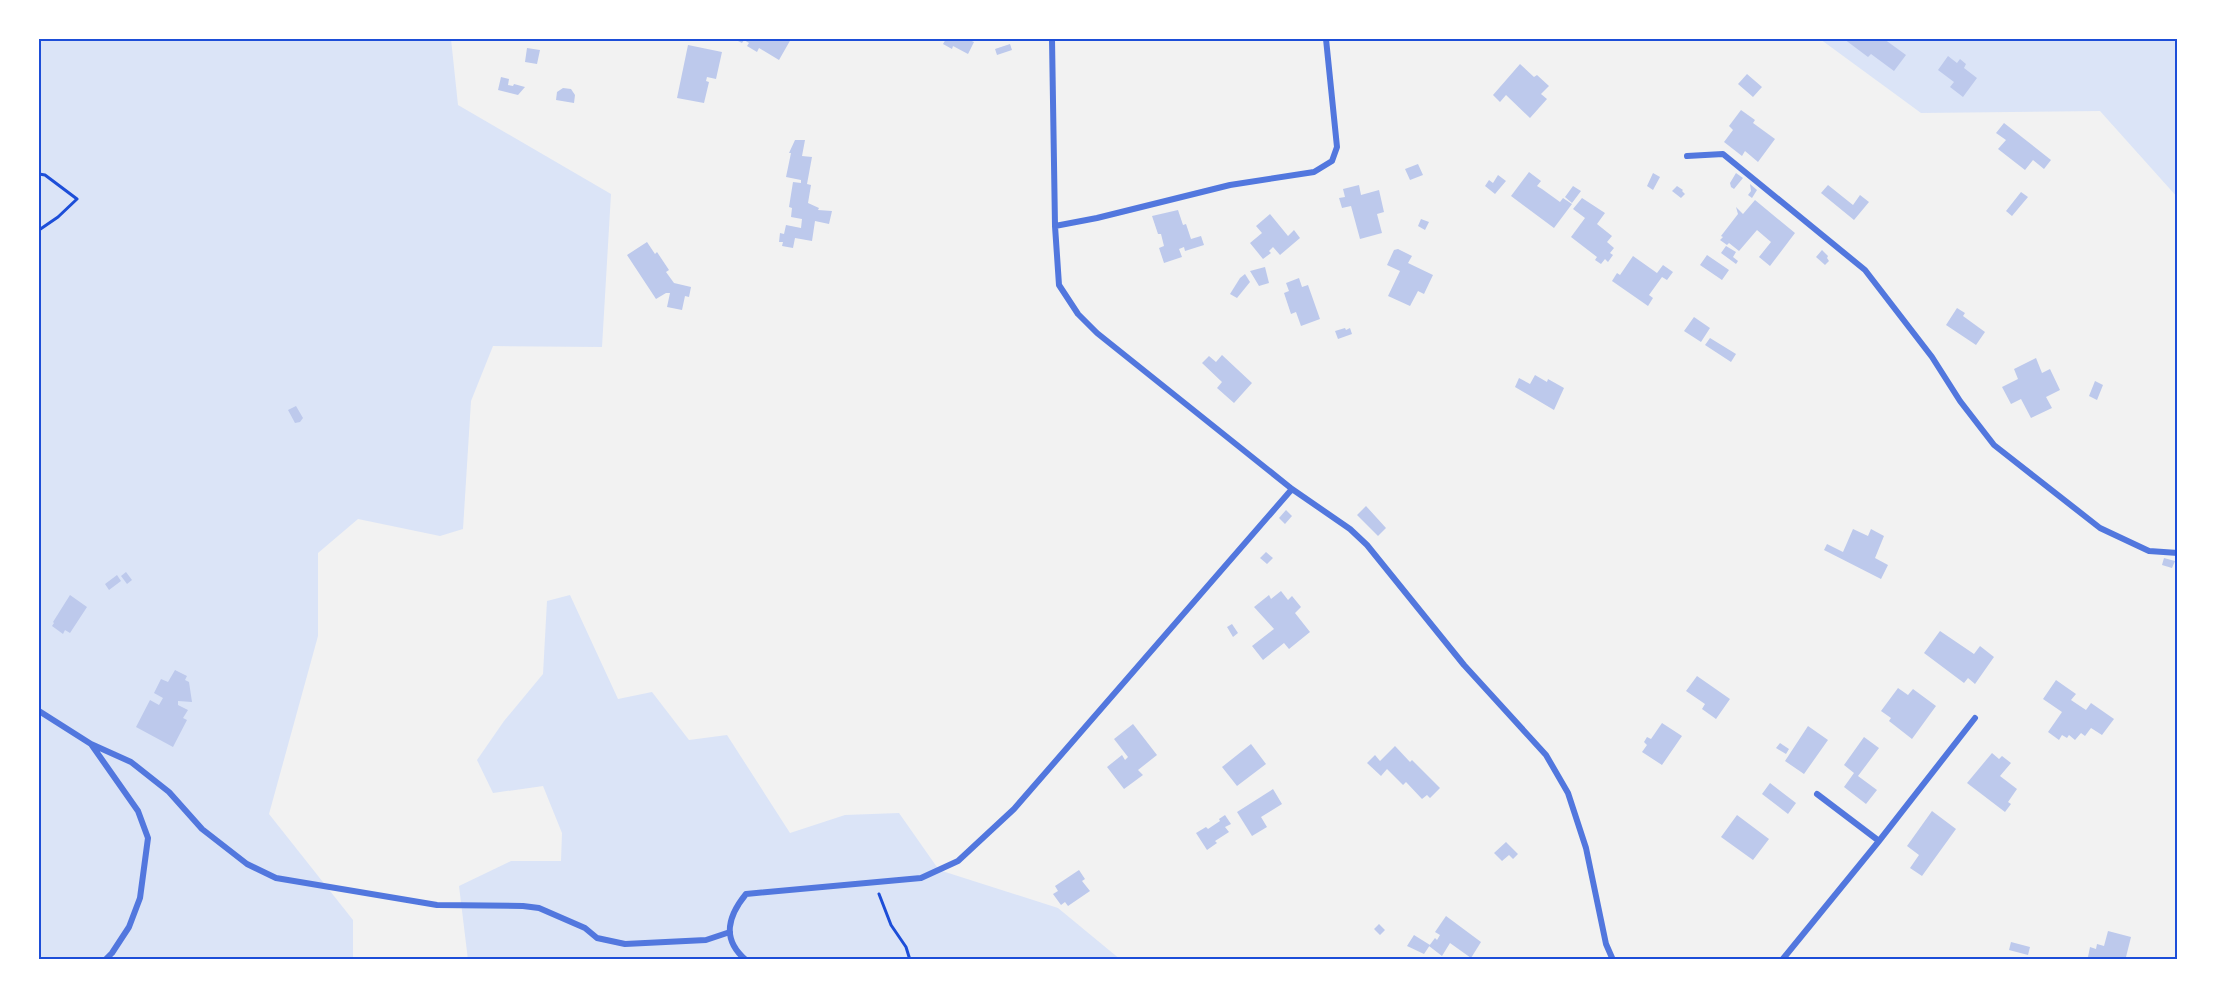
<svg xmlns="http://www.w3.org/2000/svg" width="2217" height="999" viewBox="0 0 2217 999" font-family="Figtree,sans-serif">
<rect width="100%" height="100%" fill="#f2f2f2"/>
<path fill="#dbe4f7" d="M39,39H451L458,105L611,194L602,347L493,346L471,401L463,529L440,536L358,519L318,553V636L269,814L353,920V960H39Z
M1820,39H2178V198L2100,111L1921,113Z
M570,595L618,699L652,692L689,740L727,735L790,833L845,815L899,813L939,870L1058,908L1121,960H468L459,886L511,861H561L562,833L543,786L493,793L477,760L504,721L543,674L547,601Z"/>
<path fill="#bdc9ec" d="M734,39H791L779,60L759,48L757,52L747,46L749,43L744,40L742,43Z
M946,39H967L974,42L968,54L953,46L952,49L943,44Z
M1844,39H1884L1906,55L1894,71L1871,54L1868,57Z
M1010,44L1012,50L997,55L995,49Z
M688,45L722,52L716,79L707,77L706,81L709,82L704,103L677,98Z
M527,48L540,50L537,64L525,62Z
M1948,56L1957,63L1960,59L1966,64L1964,68L1977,78L1963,97L1950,87L1954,82L1938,70Z
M1520,64L1534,77L1537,75L1549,86L1541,94L1547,99L1530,118L1506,95L1500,102L1493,95Z
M1747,74L1762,87L1753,97L1738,84Z
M501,77L509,79L508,85L513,86L514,84L525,87L518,95L498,90Z
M563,88L571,89L575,95L574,103L556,100L557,92Z
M1741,110L1755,120L1753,123L1775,139L1758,162L1745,151L1742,156L1724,142L1733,130L1729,126Z
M2004,123L2051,160L2044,169L2033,160L2025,170L1998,149L2006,140L1996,133Z
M795,140H805L802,156L812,157L807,184L811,185L808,203L819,208L818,210L832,211L829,224L815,221L812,241L795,238L793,248L782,246L783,242H779L780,233L784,234L786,225L801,228L802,219L791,217L792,208L789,207L793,182L801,183V180L786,177L791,153H789Z
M1418,164L1423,175L1410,180L1405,169Z
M1529,172L1541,181L1537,186L1542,189L1560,202L1563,198L1572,204L1554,228L1511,196Z
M1653,173L1660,177L1653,190L1647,186Z
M1736,173L1743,178L1734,189L1731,187L1730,183Z
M1498,175L1506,181L1495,194L1485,186L1489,180L1493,183Z
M1750,184L1757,190L1752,198L1748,195L1751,191Z
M1359,185L1361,195L1379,190L1384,212L1377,214L1382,233L1360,239L1351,206L1342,208L1339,198L1345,197L1343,189Z
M1828,185L1853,205L1860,195L1869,202L1854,220L1821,193Z
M1573,186L1581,191L1572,203L1565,197Z
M1677,186L1683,190L1682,191L1685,194L1681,198L1672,191Z
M2021,192L2028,197L2012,216L2006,211Z
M1582,198L1605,213L1597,224L1612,236L1607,242L1614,248L1610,253L1613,255L1608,262L1605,259L1601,264L1595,260L1597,257L1571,237L1585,218L1573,209Z
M1755,200L1795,233L1770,266L1759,257L1771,242L1757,230L1739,251L1729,243L1727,245L1720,240L1723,237L1721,236L1738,214L1736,207L1743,214Z
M1178,210L1183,225L1186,224L1191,239L1201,236L1204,245L1185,251L1184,247L1179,249L1182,257L1164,263L1159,248L1164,246L1161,234H1158L1152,216Z
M1270,214L1288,236L1294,230L1300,238L1280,255L1273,247L1269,251L1271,253L1263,259L1250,243L1262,233L1256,226Z
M1421,219L1429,222L1425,230L1418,226Z
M647,242L655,254L657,252L669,270L666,272L674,283L691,287L689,297L685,296L682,310L667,307L670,293H666L656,299L627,255Z
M1726,246L1736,252L1733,257L1738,261L1736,264L1721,253Z
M1398,249L1412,256L1408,263L1433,275L1424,294L1418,291L1410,306L1388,296L1400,271L1387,265L1394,250Z
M1822,250L1828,256L1827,258L1829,261L1825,265L1816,257Z
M1707,255L1729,270L1722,280L1700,265Z
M1633,256L1657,273L1663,265L1673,272L1667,280L1662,277L1649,295L1653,298L1648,306L1612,281L1617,273L1620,275Z
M1265,267L1269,283L1259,286L1250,271Z
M1245,274L1250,282L1237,298L1230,294L1240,278Z
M1299,278L1302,287L1308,285L1320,319L1301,326L1296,312L1291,314L1284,293L1289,291L1286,283Z
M1957,308L1965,313L1963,316L1985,332L1976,345L1946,325Z
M1694,317L1710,328L1701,342L1684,331Z
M1345,328L1346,330L1350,328L1352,334L1338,339L1335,331Z
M1710,338L1736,354L1731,362L1705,345Z
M1222,355L1252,383L1234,403L1217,388L1222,382L1202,363L1209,356L1216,362Z
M2036,358L2042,373L2050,369L2060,390L2046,397L2052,408L2031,418L2021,399L2011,404L2002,387L2018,379L2014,369Z
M1535,375L1547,382L1548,379L1564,388L1554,410L1515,387L1519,378L1530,384Z
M2095,381L2103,385L2097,400L2089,396Z
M296,406L303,418L300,422L295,423L288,410Z
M1366,506L1386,528L1378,536L1357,515Z
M1286,510L1292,516L1285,524L1279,518Z
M1853,529L1868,536L1871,529L1884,536L1875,558L1888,565L1881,579L1824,550L1827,544L1843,552Z
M1266,552L1273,558L1267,564L1260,558Z
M2164,558L2175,561L2172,568L2162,565Z
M126,572L132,580L127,584L121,576Z
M117,575L121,581L109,590L105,584Z
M1281,591L1288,600L1292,596L1301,607L1295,613L1310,632L1289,649L1284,643L1263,660L1252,646L1274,629L1254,607L1269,595L1271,599Z
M70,595L87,607L70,633L65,630L63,634L52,626L54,623L53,622Z
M1232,624L1238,633L1233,637L1227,627Z
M1940,631L1974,654L1980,646L1994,657L1975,684L1968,678L1964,683L1924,653Z
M175,670L187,676L185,680L189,682L192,702L178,701V705L188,710L183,718L187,720L173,747L136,727L150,700L159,705L163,698L154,693L161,679L168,682Z
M1697,676L1730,699L1716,719L1702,709L1705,704L1686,691Z
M2056,680L2076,694L2071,700L2086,710L2091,703L2114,719L2102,735L2091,728L2085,736L2081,733L2075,740L2069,735L2067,738L2062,735L2059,740L2048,732L2062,712L2043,699Z
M1898,688L1908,695L1913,689L1936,706L1912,739L1889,721L1891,718L1881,711Z
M1662,723L1682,736L1662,765L1642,752L1647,745L1644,742L1647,737L1651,739Z
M1133,724L1157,755L1138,770L1143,775L1124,789L1107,767L1122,755L1125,760L1128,757L1114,739Z
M1808,726L1828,740L1804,774L1785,761Z
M1864,737L1879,748L1858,776L1877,790L1866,804L1844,787L1854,773L1844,765Z
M1780,743L1789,749L1786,754L1776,748Z
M1251,744L1266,764L1237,786L1222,767Z
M1395,746L1410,762L1412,760L1440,788L1430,798L1427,795L1422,799L1406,782L1403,785L1387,769L1381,776L1367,763L1375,755L1380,761Z
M1992,753L1999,759L2002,756L2011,763L2000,776L2017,789L2008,802L2011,804L2005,812L1967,783Z
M1770,783L1796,803L1788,814L1762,794Z
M1273,789L1282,804L1261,817L1267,827L1252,836L1237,812Z
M1932,811L1956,829L1922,876L1910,868L1919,855L1907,846Z
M1225,815L1231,824L1225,827L1229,832L1215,841L1217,843L1207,850L1196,833L1206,827L1208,829L1220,821L1219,819Z
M1737,815L1769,839L1753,860L1721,837Z
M1506,842L1518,854L1513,859L1509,855L1502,861L1494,853Z
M1079,870L1085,879L1082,881L1090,891L1068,906L1065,902L1061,905L1053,894L1058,891L1055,886Z
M1446,916L1481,942L1471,958L1450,943L1442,956L1429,946L1435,938L1437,940L1440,935L1435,932Z
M1379,924L1385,930L1380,935L1374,929Z
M2108,931L2131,937L2126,957L2131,958L2130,960H2099L2088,957L2090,947L2096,949L2097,944L2104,946Z
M1414,935L1430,945L1424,954L1407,946Z
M2011,942L2030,947L2028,955L2009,950Z"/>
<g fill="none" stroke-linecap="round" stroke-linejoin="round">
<path stroke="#1d4ed8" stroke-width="3" d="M39,174L45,175L77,199L58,217L39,230
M879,894L891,925L906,947L910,960"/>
<path stroke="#5277de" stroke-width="6" d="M1052,39L1055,226L1059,285L1078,314L1097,333L1292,489L1350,529L1367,545L1464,665L1546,755L1568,793L1586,848L1606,944L1613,960
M1687,156L1723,154L1865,270L1932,357L1960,401L1994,445L2100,528L2149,551L2178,553
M1055,226L1097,218L1230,185L1314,172L1332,161L1337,147L1326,39
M39,711L91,744L138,811L148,838L140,898L129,927L112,953L105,960
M91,744L131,762L169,792L202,829L247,864L276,878L437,905L523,906L539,908L585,928L597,938L625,944L706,940L730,932
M1817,794L1879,841
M746,960C721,939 728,916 746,894L921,878L958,861L1014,809L1292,489
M1782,960L1879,841L1975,718"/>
</g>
<rect width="2217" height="999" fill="none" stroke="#ffffff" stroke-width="81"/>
<rect x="40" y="40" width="2136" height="918" fill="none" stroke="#1d4ed8" stroke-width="2"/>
</svg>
